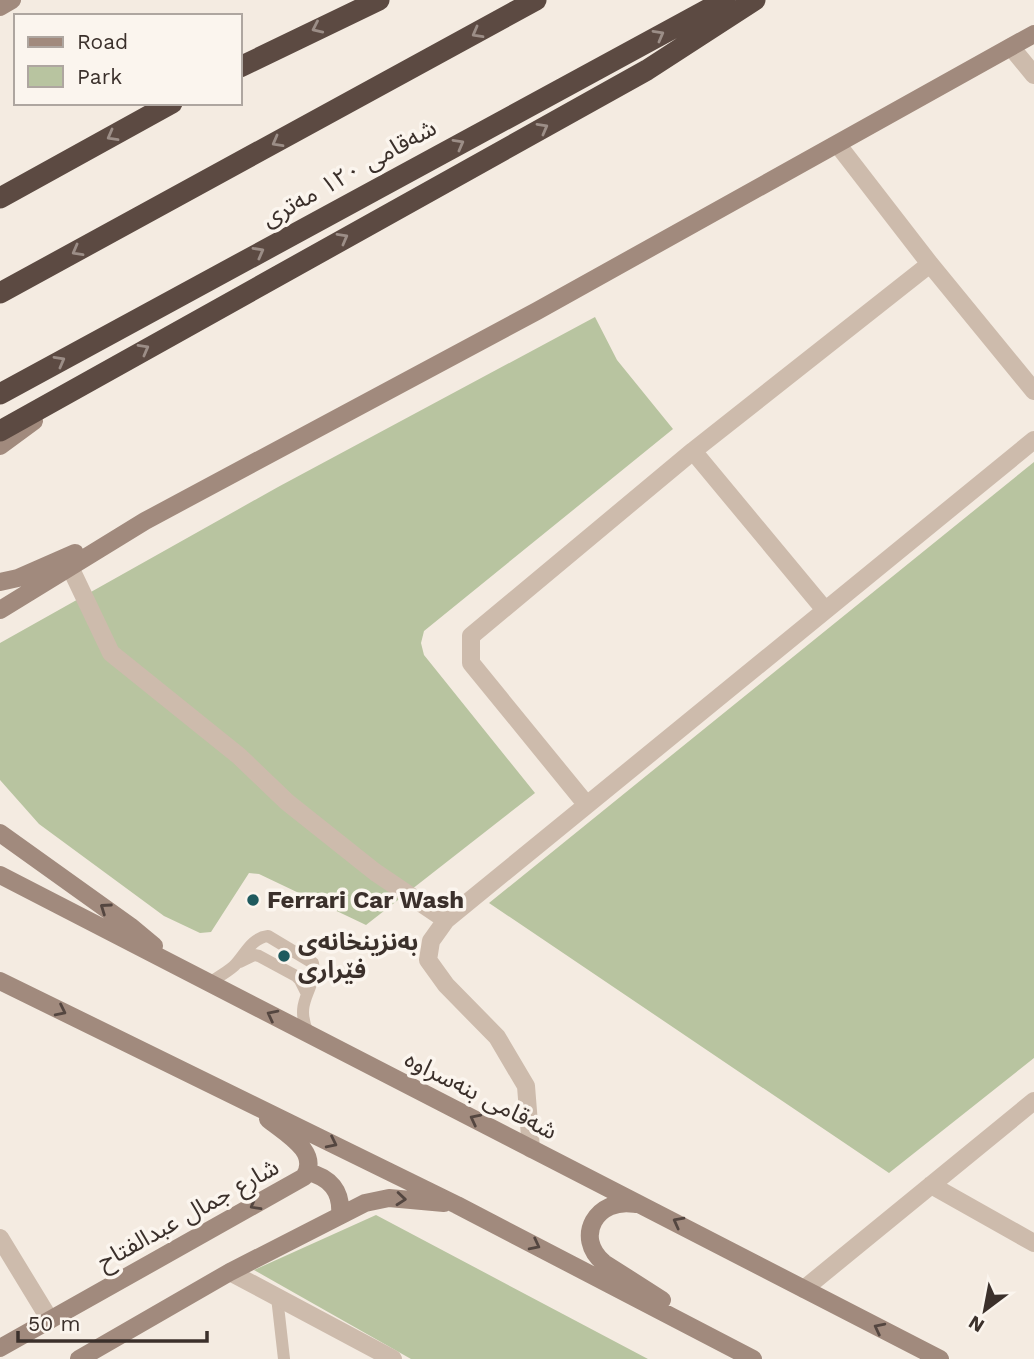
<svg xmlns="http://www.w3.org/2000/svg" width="1034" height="1359" viewBox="0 0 1034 1359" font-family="'Work Sans','Noto Sans Arabic',sans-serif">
<rect width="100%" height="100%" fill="#f4ebe1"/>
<path fill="#b8c4a0" d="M595,317L617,360L673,429L424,631L421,643L424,655L535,793L366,925L259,874L249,873L211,932L200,933L164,916L39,824L0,780V643L278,487Z
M1034,462V1058L889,1173L489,903Z
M376,1215L648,1359H411L254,1270Z"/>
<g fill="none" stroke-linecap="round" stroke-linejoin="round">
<path stroke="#cdbbac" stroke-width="12" d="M240,962L254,955L259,956L296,976L300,980L307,994
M209,983C218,977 226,973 234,966C245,955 251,938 268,936L313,963C317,992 293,999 308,1033
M277,1297L284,1359"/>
<path stroke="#cdbbac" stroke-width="18" d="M1011,47L1034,75
M838,145L930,264L1034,391
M693,451L825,610
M70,567L111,653L239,756L287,802L375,872L446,920
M586,804L471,663V636L693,451L930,264
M531,1149L526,1086L497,1037L446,985L428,960L431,941L446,920L1034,440
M931,1185L1034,1243
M0,1238L50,1320
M230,1272L393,1359
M804,1289L1034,1101"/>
<path stroke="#a18a7d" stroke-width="18" d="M0,7L12,0
M0,446L34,421
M0,582L18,578L75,553
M0,610L145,521L537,311L1034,34
M0,833L130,926L154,946
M0,875L940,1359
M0,981L457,1205L753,1359
M307,1172C330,1177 342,1191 340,1215
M635,1204C597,1197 573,1237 604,1263L662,1300
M0,1348L304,1177C321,1152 285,1133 268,1119
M79,1359L230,1272L365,1203L389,1198L444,1203"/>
<path stroke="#5c4a42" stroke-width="21" d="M240,67L379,0
M0,198L172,103
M0,293L536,0
M0,394L725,0
M0,431L647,70L755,0"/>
</g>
<defs><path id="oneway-chevron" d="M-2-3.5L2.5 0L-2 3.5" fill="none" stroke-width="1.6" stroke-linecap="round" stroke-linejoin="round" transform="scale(1.75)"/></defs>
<g stroke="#9c8e87">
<use href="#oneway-chevron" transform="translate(317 28) rotate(155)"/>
<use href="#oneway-chevron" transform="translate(477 33) rotate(151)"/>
<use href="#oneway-chevron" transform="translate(659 35) rotate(-29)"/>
<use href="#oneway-chevron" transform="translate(543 128) rotate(-29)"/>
<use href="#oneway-chevron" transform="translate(112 136) rotate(151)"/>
<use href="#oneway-chevron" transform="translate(277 142) rotate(151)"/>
<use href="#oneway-chevron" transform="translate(459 144) rotate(-29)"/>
<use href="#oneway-chevron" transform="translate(343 238) rotate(-29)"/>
<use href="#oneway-chevron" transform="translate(77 251) rotate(151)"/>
<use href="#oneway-chevron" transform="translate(259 252) rotate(-29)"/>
<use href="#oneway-chevron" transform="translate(144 349) rotate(-29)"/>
<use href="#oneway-chevron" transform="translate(60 361) rotate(-29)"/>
</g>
<g stroke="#544640">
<use href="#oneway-chevron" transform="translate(105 908) rotate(-145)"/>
<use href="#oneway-chevron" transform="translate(61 1011) rotate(26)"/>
<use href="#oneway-chevron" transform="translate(272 1015) rotate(-153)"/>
<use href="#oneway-chevron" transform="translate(475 1119) rotate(-153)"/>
<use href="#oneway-chevron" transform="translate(332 1143) rotate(26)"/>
<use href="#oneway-chevron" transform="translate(401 1199) rotate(5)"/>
<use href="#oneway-chevron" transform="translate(255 1205) rotate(151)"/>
<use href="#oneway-chevron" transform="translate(678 1222) rotate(-152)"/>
<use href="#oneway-chevron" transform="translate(535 1245) rotate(27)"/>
<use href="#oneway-chevron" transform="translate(879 1328) rotate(-153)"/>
</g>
<g fill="#1f5a5e" stroke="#fbf5ee" stroke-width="2.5">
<circle cx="253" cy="900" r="7"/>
<circle cx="284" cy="956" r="7"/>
</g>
<g text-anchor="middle" stroke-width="7" stroke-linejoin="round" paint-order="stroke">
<g font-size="24" fill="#3b302b" stroke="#fbf5ee">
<text transform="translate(349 173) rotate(-29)" y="8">شەقامی ١٢٠ مەتری</text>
<text transform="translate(481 1095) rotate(27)" y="8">شەقامی بنەسراوە</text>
<text transform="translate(188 1214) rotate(-29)" y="8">شارع جمال عبدالفتاح</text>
</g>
<g font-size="24" font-weight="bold" fill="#3b302b" stroke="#fbf5ee" text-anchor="start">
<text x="267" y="908">Ferrari Car Wash</text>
<text x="298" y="950">بەنزینخانەی<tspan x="298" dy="28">فێراری</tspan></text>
</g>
</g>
<rect x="14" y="14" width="228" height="91" fill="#fbf5ee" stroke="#aea6a0" stroke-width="2"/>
<rect x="28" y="37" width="35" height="10" fill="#a18a7d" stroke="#aea6a0" stroke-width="2"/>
<text x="77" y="49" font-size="21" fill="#3b302b">Road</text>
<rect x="28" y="66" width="35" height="21" fill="#b8c4a0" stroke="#aea6a0" stroke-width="2"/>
<text x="77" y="84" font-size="21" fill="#3b302b">Park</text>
<g transform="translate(985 1310) rotate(212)" stroke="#fbf5ee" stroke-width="5" paint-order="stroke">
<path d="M0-5L12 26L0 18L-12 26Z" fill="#3b302b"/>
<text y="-10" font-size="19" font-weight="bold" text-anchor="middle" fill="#3b302b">N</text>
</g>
<path d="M18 1331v10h189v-10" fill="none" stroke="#3b302b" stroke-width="3.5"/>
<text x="28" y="1331" font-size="21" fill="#3b302b" stroke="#fbf5ee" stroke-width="5" paint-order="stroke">50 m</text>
</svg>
